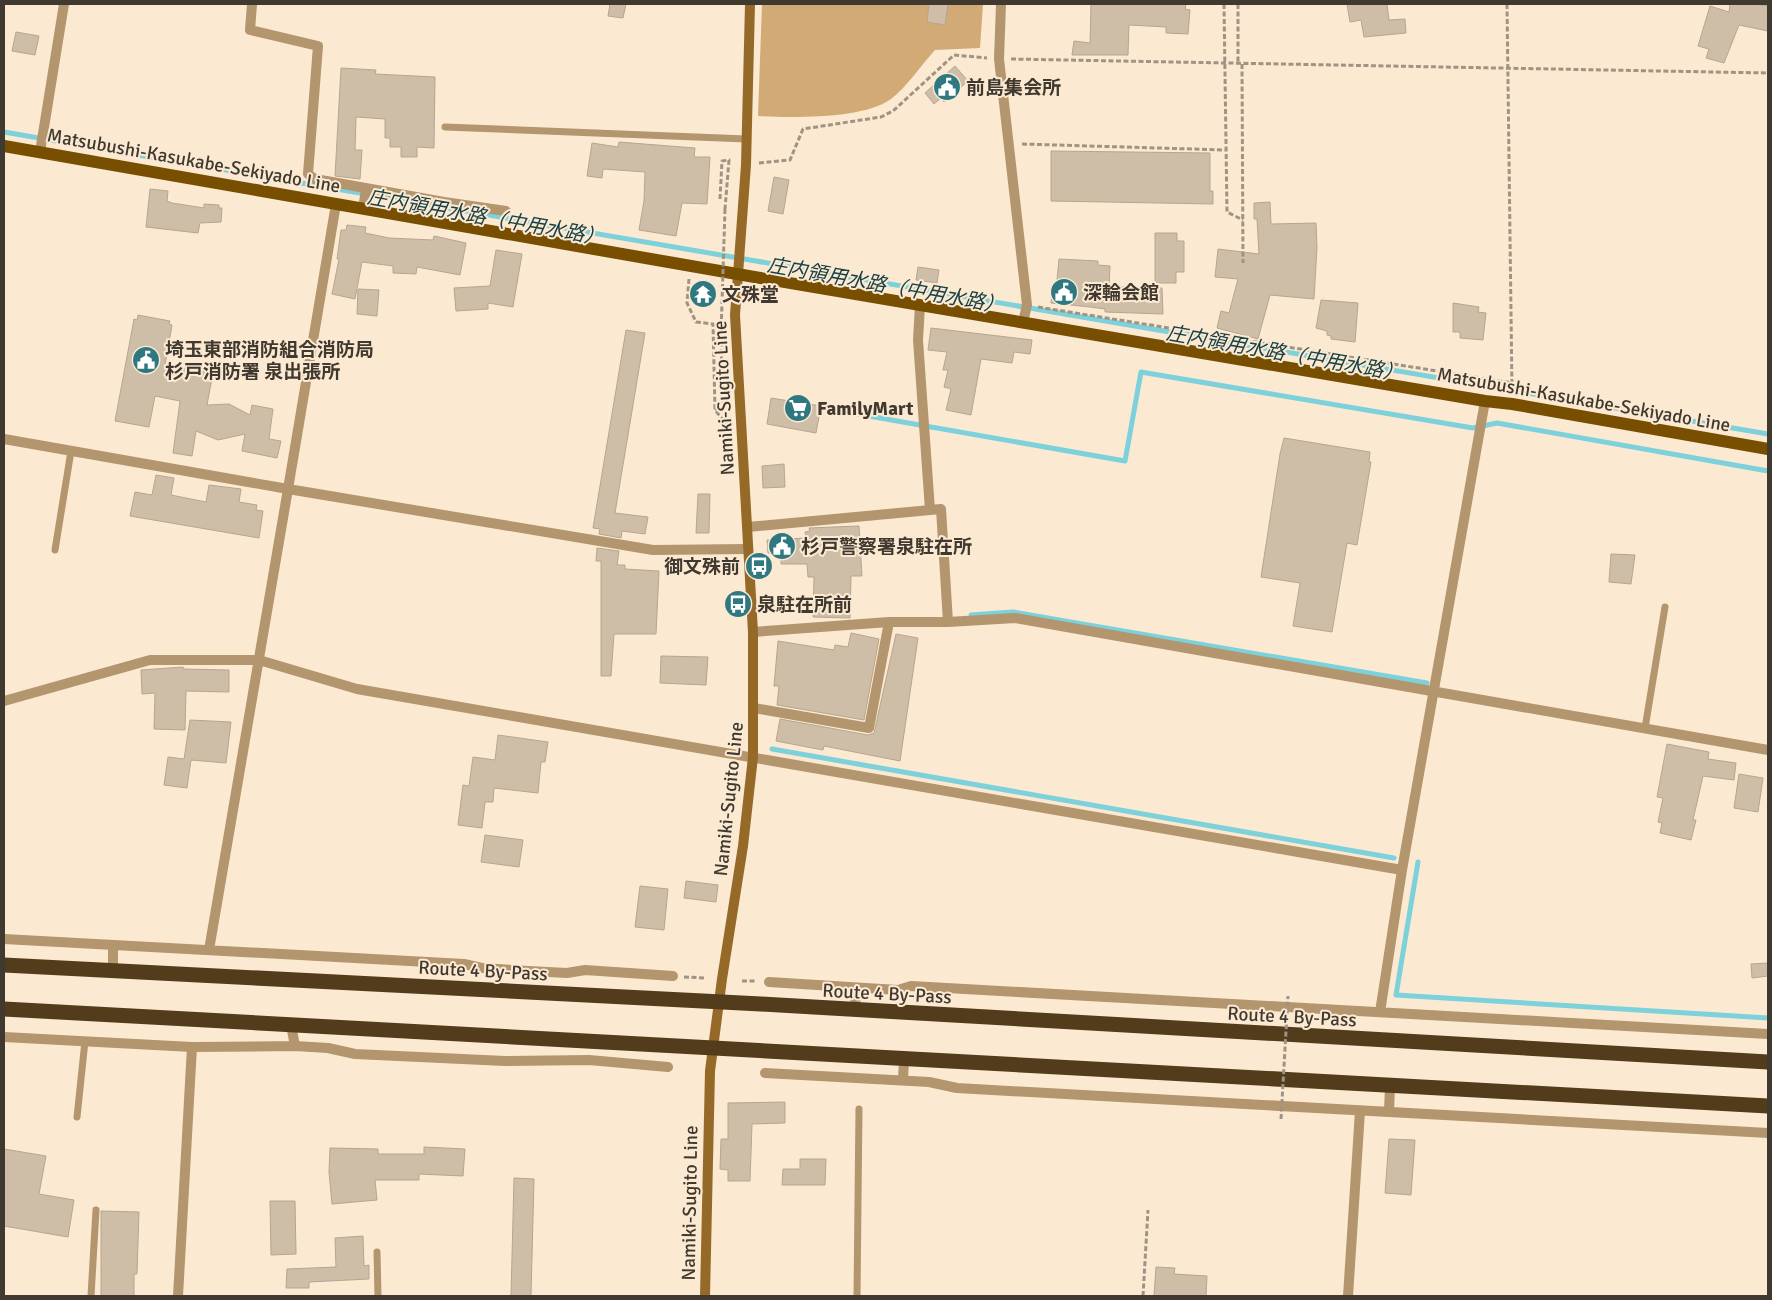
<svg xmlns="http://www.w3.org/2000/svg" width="1772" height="1300" viewBox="0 0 1772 1300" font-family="Signika,'Noto Sans JP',sans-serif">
<rect width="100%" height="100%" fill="#fce9d2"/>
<path fill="#d2aa75" d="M762,4H983L980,48L935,50C922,64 906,88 891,99C864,119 792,118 758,116Z"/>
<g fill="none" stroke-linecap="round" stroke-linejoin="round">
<path stroke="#7cd1db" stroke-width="5" d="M4,132C591,236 1180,333 1768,434
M823,408L1125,461L1141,372L1473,428L1497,423L1768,471
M971,615L1013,612L1427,683
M772,749L1394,858
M1418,862L1396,995L1768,1018"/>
</g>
<path fill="#cfbea7" stroke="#b7a58f" d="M610,4H626L623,18L608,16Z
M929,4H948L945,25L927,22Z
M1091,4H1186L1185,9L1190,10L1188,34L1166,33V27L1129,25L1128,55H1072L1074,41L1090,43Z
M1347,4H1387L1389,20L1405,19L1406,33L1364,37L1361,20L1350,22Z
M1730,4H1755L1768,6V31L1739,25L1724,63L1706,58L1709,49L1698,46L1710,6L1729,12Z
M16,32L39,36L35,55L12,51Z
M955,66L968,81L944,102L941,98L934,104L925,93Z
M341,68L376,70L375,74L435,77L434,148L417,147V157H401V147H390V138H385V119L356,117L355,150H362L360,179L335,176Z
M619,142L695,148L694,157H710L707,204L682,203L676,236L639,230L644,201L645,172L603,169L602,178L587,176L592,143L618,147Z
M1051,151L1210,153V191H1213V204L1051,201Z
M774,177L789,180L783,214L768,211Z
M150,189L168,191L167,201L172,203L204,208V204L219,205V208H222L221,222L200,223L198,233L146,227Z
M1270,202L1271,224L1316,223L1317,247L1314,299L1270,295L1258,339L1217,328L1221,311L1229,313L1238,279L1215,277L1218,249L1259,254L1257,219H1254V203Z
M347,225L366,227L365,233L389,238L433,240L434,236L466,243L460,275L417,267L416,274L393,273V266L362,262L355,299L332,294L339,259H337L341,230H346Z
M1155,233H1177V241H1184V272H1176V283H1155Z
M496,250L522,254L513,307L488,303V309L456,311L454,288L490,286Z
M1059,259L1098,261V265L1110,266L1109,286L1162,288L1163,314L1105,312V309L1090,307L1051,303L1052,290L1056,291Z
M918,267L939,270L937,283L916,280Z
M358,289L379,290L377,316L357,314Z
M1321,300L1358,303L1355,342L1331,339V336L1327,335V331L1316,328Z
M1453,303L1479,307L1478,312L1486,313L1483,340L1460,338V332H1453Z
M138,315L170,321L169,324L172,325L165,365L213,373L207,405L229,404L250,415L252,405L273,409L269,439L281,441L277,458L242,451L245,434L218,440L196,431L192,456L173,453L180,401L155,396L149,427L115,421L134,319L137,320Z
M931,328L1032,340L1030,354L1014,352L1012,363L981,359L971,415L946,410L951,389L944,387L948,370H943L947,352L928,350Z
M626,330L645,333L615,513L648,517L645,534L622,531L621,538L599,534L600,529L593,528Z
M771,398L821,406L816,433L767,424Z
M1284,438L1370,452L1369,462H1371L1357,545L1347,543L1332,632L1293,626L1300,583L1261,577L1280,454Z
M784,464L785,487L763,488L762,466Z
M156,475L174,478L171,495L206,502L209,485L241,489L239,502L257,505L256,510L263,511L259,538L130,516L135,492L152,495Z
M698,494H710L709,533H696Z
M859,526L862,576H851L850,618L813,617L814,577H808L807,564H781V553H768L767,540L806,538L805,532L810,531L809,528Z
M597,548L619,551L617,565H625V569L659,571L656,634H614L611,676H601V561H596Z
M1611,554L1635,555L1631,584L1609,582Z
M851,633L879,639L864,720L777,705L779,686H774L778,641L834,650L835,645L848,647Z
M896,634L918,638L900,761L824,746L823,750L776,741L780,719L868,735L874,733Z
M661,656L708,657L706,685L660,683Z
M183,667L184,669L229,670V692L186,691L185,730L154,729L155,693L142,694L141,670Z
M190,720L231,722L226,763L191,760L187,788L164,785L168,757L184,759Z
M498,735L548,742L545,762H541L538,793L494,788L493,802H485L482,828L458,825L463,785L469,786L473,757L495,760Z
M1667,744L1709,752L1708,759L1736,763L1734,780L1703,776L1693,820H1696L1691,840L1660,833L1662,823L1658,822L1663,798L1657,797Z
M1739,774L1763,778L1758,812L1734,808Z
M485,835L523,840L519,867L481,862Z
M686,881L718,885L716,902L684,898Z
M640,886L668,889L664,930L635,927Z
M1768,963V976L1752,978L1751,964Z
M785,1102V1123L752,1124L750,1181H728V1170L720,1169L721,1139H728V1103Z
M1389,1139L1415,1140L1411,1195L1385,1193Z
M424,1147L465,1149L463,1176L419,1174V1180H375L377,1200L332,1204L329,1172L330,1148L378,1149V1154H424Z
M4,1149L46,1156L39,1194L74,1200L68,1237L4,1226Z
M800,1159H826L825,1185H782L783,1169H800Z
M514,1178L534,1179L531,1296H511Z
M270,1201H295L296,1254L271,1255Z
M101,1211L139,1212L137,1274H134V1296H101Z
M363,1236L364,1266L369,1265V1279L309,1282V1288H286L287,1269L336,1267L335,1238Z
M1156,1267L1175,1268L1174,1274L1207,1276L1206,1296H1154Z"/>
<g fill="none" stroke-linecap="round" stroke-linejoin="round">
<path stroke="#a09383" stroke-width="3" stroke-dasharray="5 2.5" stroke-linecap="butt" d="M1224,4L1227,212L1243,220
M1238,4V64
M1507,4L1512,390
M1011,59L1768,73
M1242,64L1243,263
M1022,144L1226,150
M759,163L790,160L803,129L881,117L893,111L954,55L987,58
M720,199L722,161L729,160L725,209
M689,279L687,303L696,322L713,324L715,410L728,426
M1038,307L1512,383
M715,410L723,404L721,342
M684,977L706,978
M742,981H757
M1143,1296L1148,1210"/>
<path stroke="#b3956e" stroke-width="7" d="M445,127L746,139
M55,550L71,451
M1645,728L1665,607
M77,1117L85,1041
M377,1252L378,1296
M91,1296L96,1210
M857,1296L859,1109"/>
<path stroke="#b3956e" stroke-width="10" d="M252,4L250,30L318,46L308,174L315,179L444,202L506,211
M1001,4L999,59L1027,305L1023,322
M40,152L64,4
M336,204L288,489L653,550L748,549
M363,209L366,189
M920,305L918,340L930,510
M4,439L288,489L209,950
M748,527L941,509L948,622H889L753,632
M948,622L1015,618L1768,750
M4,701L150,660H259L357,689L1402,870
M754,708L869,728L889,622
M4,939L464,964L482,968L528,971L567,973L585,970L673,976
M113,945V972
M769,982L898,990L911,986L1768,1034
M854,1011L857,989
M1380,1012L1402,870L1485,401
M291,1025L295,1046
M4,1037L192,1047L295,1046L328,1048L355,1054L505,1061L589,1060L668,1067
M765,1073L929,1082L957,1088L1768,1133
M903,1080L904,1059
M1389,1112L1390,1086
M178,1296L192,1047
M1348,1296L1360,1111"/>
<path stroke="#956a29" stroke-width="10" d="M705,1296L710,1071L722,979L743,846L753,757V632L735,315L746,165L750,4"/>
<path stroke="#784e00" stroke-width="12" d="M4,146L737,274L1485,401L1512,404L1768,449"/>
<path stroke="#533c1b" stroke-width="15" d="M4,965L761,1004L1768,1062
M4,1009L1768,1106"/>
<path stroke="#a09383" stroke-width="3" stroke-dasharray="5 2.5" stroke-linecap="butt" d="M721,334L725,209
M1281,1119L1288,996"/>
</g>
<defs>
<g id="civic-disc" transform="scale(1.4375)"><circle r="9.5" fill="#2f7880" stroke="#fce9d2"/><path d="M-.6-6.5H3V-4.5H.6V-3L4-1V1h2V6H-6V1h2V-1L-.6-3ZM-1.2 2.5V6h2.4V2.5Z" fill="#fff"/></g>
<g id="temple-disc" transform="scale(1.4375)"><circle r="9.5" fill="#2f7880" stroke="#fce9d2"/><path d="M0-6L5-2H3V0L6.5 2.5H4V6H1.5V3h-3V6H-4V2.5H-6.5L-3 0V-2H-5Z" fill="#fff"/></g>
<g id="supermarket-disc" transform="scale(1.4375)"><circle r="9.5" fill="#2f7880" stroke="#fce9d2"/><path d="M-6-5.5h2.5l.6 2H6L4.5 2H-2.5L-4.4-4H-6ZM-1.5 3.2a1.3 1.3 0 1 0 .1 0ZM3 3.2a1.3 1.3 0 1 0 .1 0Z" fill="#fff"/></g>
<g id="bus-disc" transform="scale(1.4375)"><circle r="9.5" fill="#2f7880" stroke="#fce9d2"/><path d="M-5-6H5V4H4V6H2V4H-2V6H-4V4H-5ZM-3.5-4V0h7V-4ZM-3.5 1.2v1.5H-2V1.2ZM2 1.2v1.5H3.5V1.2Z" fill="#fff"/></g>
</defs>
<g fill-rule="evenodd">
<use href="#civic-disc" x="947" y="87"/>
<use href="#civic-disc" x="1064" y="292"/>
<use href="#temple-disc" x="703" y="294"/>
<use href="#civic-disc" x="146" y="360"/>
<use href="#supermarket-disc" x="798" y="408"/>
<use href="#civic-disc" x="782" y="546"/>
<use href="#bus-disc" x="759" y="566"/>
<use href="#bus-disc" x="738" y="604"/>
</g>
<g text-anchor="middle" stroke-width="4" stroke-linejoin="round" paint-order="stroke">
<g font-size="19" font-weight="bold" fill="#403930" stroke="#fce9d2" text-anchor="start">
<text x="966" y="94">前島集会所</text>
<text x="1083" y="299">深輪会館</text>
<text x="722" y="301">文殊堂</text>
<text x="165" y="356">埼玉東部消防組合消防局<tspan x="165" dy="22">杉戸消防署 泉出張所</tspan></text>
<text x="817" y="415">FamilyMart</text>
<text x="801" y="553">杉戸警察署泉駐在所</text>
<text x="740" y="573" text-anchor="end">御文殊前</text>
<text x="757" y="611">泉駐在所前</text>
</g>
<g font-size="19" fill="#403930" stroke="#fce9d2">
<text transform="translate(194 160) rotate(10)" y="7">Matsubushi-Kasukabe-Sekiyado Line</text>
<text transform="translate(723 398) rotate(-93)" y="7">Namiki-Sugito Line</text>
<text transform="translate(1584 399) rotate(10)" y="7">Matsubushi-Kasukabe-Sekiyado Line</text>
<text transform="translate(728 799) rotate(-84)" y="7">Namiki-Sugito Line</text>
<text transform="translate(483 970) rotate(3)" y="7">Route 4 By-Pass</text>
<text transform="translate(887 993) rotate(3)" y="7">Route 4 By-Pass</text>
<text transform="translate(1292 1016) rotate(3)" y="7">Route 4 By-Pass</text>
<text transform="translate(689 1203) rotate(-89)" y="7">Namiki-Sugito Line</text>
</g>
<g font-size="20" font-style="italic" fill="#194145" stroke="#fce9d2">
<text transform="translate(486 217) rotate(10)" y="7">庄内領用水路（中用水路）</text>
<text transform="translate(886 285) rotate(10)" y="7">庄内領用水路（中用水路）</text>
<text transform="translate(1285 353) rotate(10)" y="7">庄内領用水路（中用水路）</text>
</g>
</g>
<rect width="1772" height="1300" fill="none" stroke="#403930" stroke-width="10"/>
</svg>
